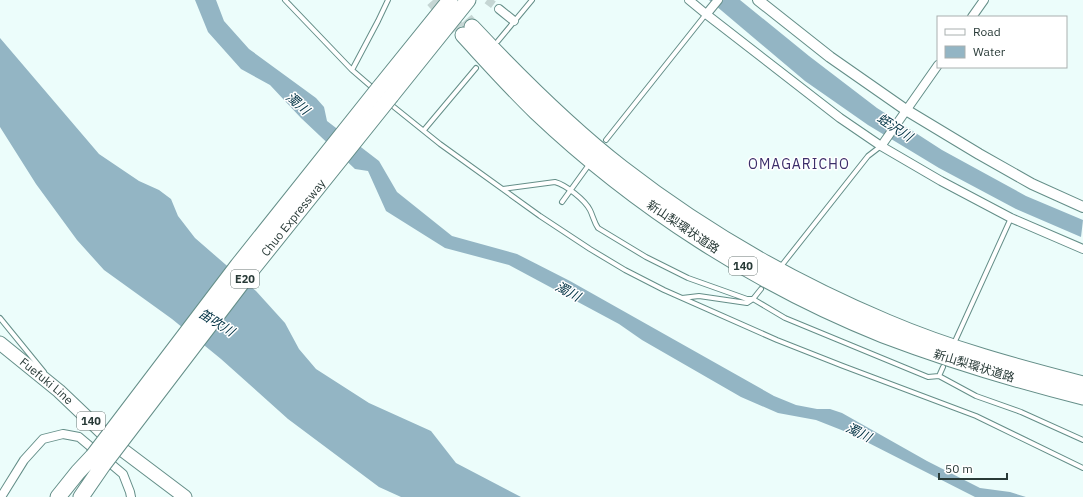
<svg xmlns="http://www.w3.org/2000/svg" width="1083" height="497" viewBox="0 0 1083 497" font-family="'IBM Plex Sans','Noto Sans JP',sans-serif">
<rect width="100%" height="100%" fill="#ecfdfb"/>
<path fill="#93b5c4" d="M195,0H216L224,21L249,49L316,98L324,107L327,121L379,161L397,192L452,236L517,254L570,281L774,396L796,405L817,409H830L842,413L927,461L980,488L1010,492L1026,497H975L849,433L816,420L778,413L741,397L642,340L619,324L509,265L445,248L386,211L368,171L355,169L301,118L270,85L241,69L208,32Z
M709,0H740L809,56L877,108L942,150L1026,196L1083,220L1081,237L1016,209L939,168L868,125L805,81Z
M0,38L99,154L139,181L159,190L171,199L178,216L195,238L256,291L285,323L299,349L316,369L369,403L431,431L456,463L521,497H401L379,487L288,419L221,359L172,319L104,270L77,240L36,184L0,127Z"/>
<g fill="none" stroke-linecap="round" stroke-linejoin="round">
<path stroke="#c5d6d4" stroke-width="8" stroke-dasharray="8 4" stroke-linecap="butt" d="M487,0L499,9"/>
<path stroke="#c5d6d4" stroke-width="15" stroke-dasharray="15 8" stroke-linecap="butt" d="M433,0L463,35
M451,2L472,27"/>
<g stroke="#648e88" stroke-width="6">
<path id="service" d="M285,0L352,70L374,89
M498,41L532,0
M352,70L378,21L388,0
M389,103L440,144L540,216L590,249L625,270L664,290L777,340L843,366L976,416L1083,468
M424,130L476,68
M606,140L706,14
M503,189L555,182C566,185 585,200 590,210C593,216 594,222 598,228L646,257L688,278L747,299H753L785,318L928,377L939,376L943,367
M562,202L588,166
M782,265L868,156L881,146
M682,298L699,296L747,303L753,299L761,289
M0,318L44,372
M956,339L1011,218
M939,376L976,396L1021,412L1083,440"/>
</g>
<g stroke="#648e88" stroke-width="10">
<path id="minor" d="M689,0L706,14L840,118L881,146L941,181L1011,218L1083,249
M499,9L514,21
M709,11L718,0
M972,17L984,0
M884,142L938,65
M1,497L24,460L43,439L63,434L79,437L123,474L130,492L131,497"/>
</g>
<g stroke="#648e88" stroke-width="12">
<path id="tertiary" d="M758,0L830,57L906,110L979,154L1032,184L1083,207"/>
</g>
<g stroke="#648e88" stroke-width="15">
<g id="trunk">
<path id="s1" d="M0,343L59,391L101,431L124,451L185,497"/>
</g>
</g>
<g stroke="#648e88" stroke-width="17">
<path id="motorway" d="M472,27C519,77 568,126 622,168C703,231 792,282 887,322C950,349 1017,367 1083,384
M463,35C487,61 511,88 536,112C635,206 757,285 883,335C949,360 1015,380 1083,397
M379,88L450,0
M391,96L468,0
M58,497L78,472L93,456
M81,497L103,465"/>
</g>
<use href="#service" stroke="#fff" stroke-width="4"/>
<use href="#minor" stroke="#fff" stroke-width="8"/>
<use href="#tertiary" stroke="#fff" stroke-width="10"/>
<use href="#trunk" stroke="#fff" stroke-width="13"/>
<use href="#motorway" stroke="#fff" stroke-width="15"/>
<g stroke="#648e88" stroke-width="17" stroke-linecap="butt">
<g id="motorway-bridge">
<path d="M93,456L238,265L379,88"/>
<path id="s2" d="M103,465L250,272L391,96"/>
</g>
</g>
<use href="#motorway-bridge" stroke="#fff" stroke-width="15"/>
</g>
<g text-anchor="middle" stroke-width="3" stroke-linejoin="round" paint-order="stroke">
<g fill="#fff" stroke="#687573" stroke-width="1">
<rect x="729" y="257" width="28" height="18" rx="3"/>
<rect x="231" y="270" width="28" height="18" rx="3"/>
<rect x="77" y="412" width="28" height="18" rx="3"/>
</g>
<g font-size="11" font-weight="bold" fill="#283a37">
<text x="743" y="270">140</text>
<text x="245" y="283">E20</text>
<text x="91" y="425">140</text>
</g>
<g font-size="12" fill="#283a37" stroke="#fff">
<text dy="4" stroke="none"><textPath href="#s2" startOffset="312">Chuo Expressway</textPath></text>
<text transform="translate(683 227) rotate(34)" y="4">新山梨環状道路</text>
<text transform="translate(974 366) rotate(17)" y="4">新山梨環状道路</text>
<text dy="4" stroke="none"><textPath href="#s1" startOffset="60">Fuefuki Line</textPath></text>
</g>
<g font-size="13" font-style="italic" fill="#003244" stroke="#fff">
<text transform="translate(298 103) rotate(41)" y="5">濁川</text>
<text transform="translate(895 127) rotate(33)" y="5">蛭沢川</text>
<text transform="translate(568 291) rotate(28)" y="5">濁川</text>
<text transform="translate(217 322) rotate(32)" y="5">笛吹川</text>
<text transform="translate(859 432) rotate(26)" y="5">濁川</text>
</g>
<g font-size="14" letter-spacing="1" fill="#3b2e6a" stroke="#fff">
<text x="799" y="169">OMAGARICHO</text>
</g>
</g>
<rect x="937" y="16" width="130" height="52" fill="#ffffff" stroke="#a9b0af"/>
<rect x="945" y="29" width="20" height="6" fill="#ffffff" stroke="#a9b0af"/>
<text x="973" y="36" font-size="12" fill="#283a37">Road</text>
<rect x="945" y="46" width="20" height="12" fill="#93b5c4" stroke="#a9b0af"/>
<text x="973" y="56" font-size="12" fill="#283a37">Water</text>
<path d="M939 473v6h68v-6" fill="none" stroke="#283a37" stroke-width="2"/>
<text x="945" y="473" font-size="12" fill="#283a37" stroke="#ffffff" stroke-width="3" paint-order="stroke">50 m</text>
</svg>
